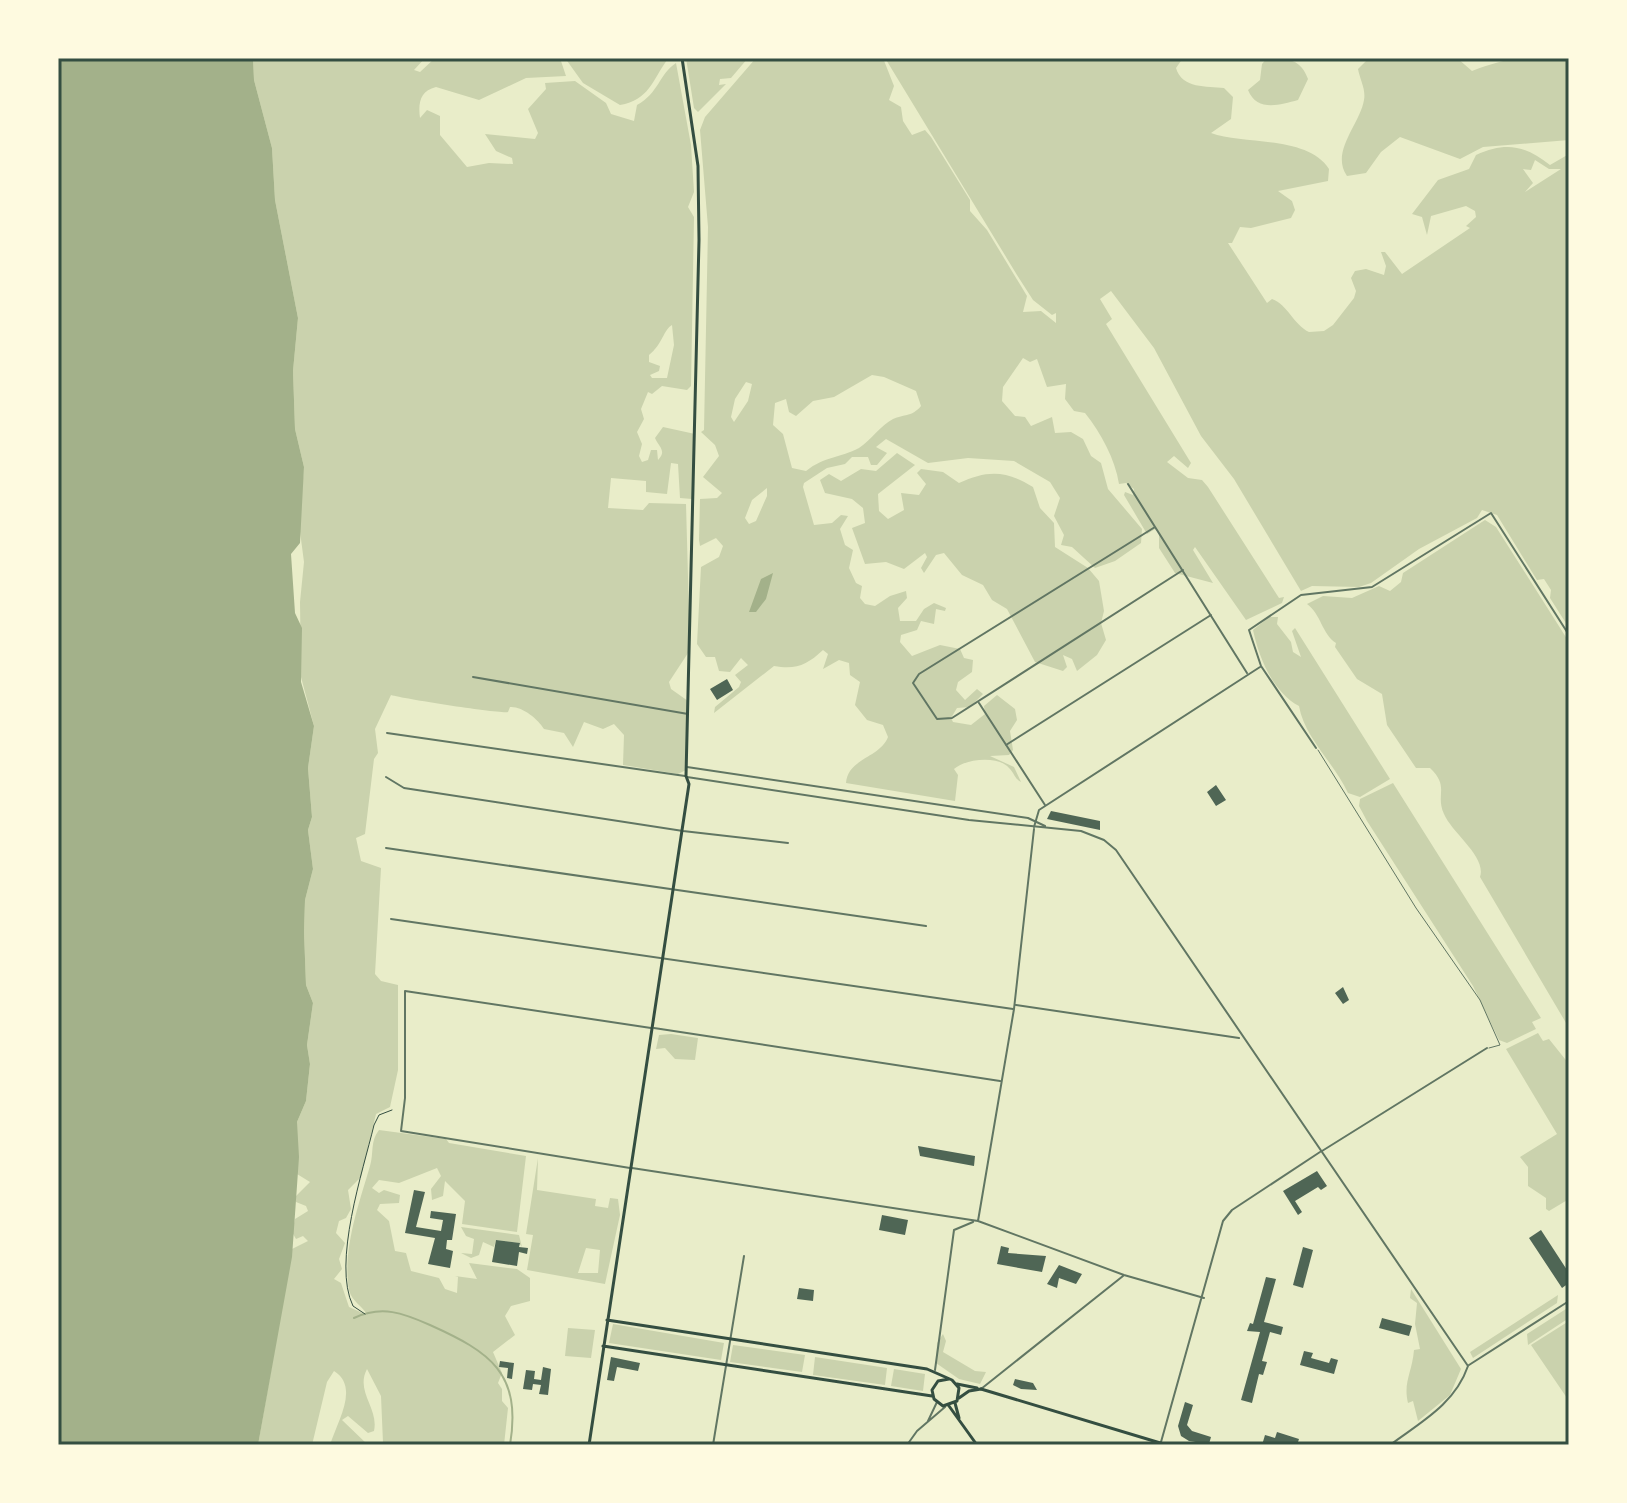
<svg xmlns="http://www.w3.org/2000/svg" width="1627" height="1503" viewBox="0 0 1627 1503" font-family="'PT Sans',sans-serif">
<rect width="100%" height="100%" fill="#e9edc9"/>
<path fill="#cad2ad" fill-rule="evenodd" d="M253,58H425L414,70L420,72L435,58H560L566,76L526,78L479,100L436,87C420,91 418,103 420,118L427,110L440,116V135L467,167L489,163L513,164L512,158L496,151L485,134L535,139L538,133L528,109L546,89L545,83L575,81L606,103L611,114L634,121L637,105C659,93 659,74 676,63L691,145L694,192L688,207L694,217L691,386L687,390L662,386L652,394L648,392L641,409L644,419L637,432L642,444L639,456L642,462L648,460L651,450H657L658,460C667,451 659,447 655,438L663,427L695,434L692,499L680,498L678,464L671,463L667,494L646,492V481L611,478L608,508L643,510L649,503L686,504L690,650L669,682L671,689L688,701L686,770L678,774L623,765L624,735L614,724L603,729L584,722L573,747L564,733L544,729C538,719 522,706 510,707L508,712C501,714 405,699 391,695L375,729L378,753L374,759L365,834L356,838L361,861L381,868L375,974L381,981L398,985V1070L390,1107L376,1114L361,1177L348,1190L351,1209L346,1218L339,1221L336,1233L345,1243L339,1259L342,1269L334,1279L341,1283L349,1307L367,1315C363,1306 352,1302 349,1290C342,1250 359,1204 370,1166C374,1153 370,1141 379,1130L446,1139L449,1143L526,1156L517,1232L462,1224L465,1201L445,1181L443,1196L432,1200L431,1189L441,1176L437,1168L399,1183L379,1180L372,1188L379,1193L384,1190L400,1195L399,1203L380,1204L377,1210L389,1221L395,1251L406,1253L411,1271L439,1278L445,1289L457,1293L458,1277L455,1276L477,1279L469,1263L517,1269L530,1278V1301L511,1306L505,1316L515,1335L493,1352L502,1373L498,1383L502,1389V1401L508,1408L504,1445L383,1443L381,1396L367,1369C355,1392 379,1408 374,1431L368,1433L348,1416L342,1420L368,1445H330C337,1422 360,1387 334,1371L327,1382L312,1445H258L292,1249L308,1241L303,1236L296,1239L292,1232L295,1219L308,1211L306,1206L296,1202V1196L310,1182L297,1174V1122L306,1101L310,1064L307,1045L313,1003L306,985L304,932L305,900L313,869L308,830L312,817L308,768L314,726L301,677L300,602L304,562L299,524L304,467L295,429L293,371L298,318L275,200L272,148L254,80ZM672,325L674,345L667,378H652L650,375L659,371L660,366L649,362V355C662,345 664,329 672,325Z
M565,58H666L667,60C652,81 649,100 620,105L583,83Z
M686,58H748L731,78L720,79L719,85L726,84L698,112L694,108Z
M756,58H883L894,86L889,100L901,107L903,121L912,135L925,130L931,137L970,200V211L987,230L1027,296L1023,312L1041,311L1056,323V313L1052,315L1033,300L1017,275L885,58H1183L1176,68C1182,89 1207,86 1224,88L1233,97L1231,119L1211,133C1243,145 1308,135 1329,169L1328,181L1278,191L1292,201L1295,210L1291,218L1251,228L1240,227L1232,243H1228L1267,303L1272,299C1288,305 1293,324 1309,332L1324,331L1333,325L1354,298L1356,291L1351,278L1355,271L1366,269L1384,275L1386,266L1381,252H1385L1402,274L1470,228L1466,226L1476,217L1475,211L1466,206L1431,216L1427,235L1422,217L1412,214L1438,180L1469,169L1476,155C1507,141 1525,146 1550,165L1569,154V628L1550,598L1551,590L1544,579L1537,580L1497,515L1482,510L1477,518L1419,549L1371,583L1359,587L1312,586L1301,591L1234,479L1201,436L1154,348L1111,291L1100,299L1112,319L1106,324L1191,463L1188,468L1174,456L1167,462L1188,478L1202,480L1208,487L1279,598L1284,597L1282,603L1246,620L1195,547L1193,550L1213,583L1175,573L1159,548V533L1155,529L1147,534L1124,495L1125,492L1133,495L1134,489L1126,483L1119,484C1115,459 1101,433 1085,413L1074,411L1065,399L1066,384L1047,387L1037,359L1030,362L1023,358L1003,387L1002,401L1015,416L1025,417L1031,426L1052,417L1055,433L1071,432L1083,439L1091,456L1101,463L1108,489L1142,529L1141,543L1115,561L1095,568L1072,547L1061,545L1064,535L1054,516L1060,498L1050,482L1014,461L968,458L928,463L886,439L876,447L887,453L877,465H871L868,457H852L845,464L827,468L804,483L803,487L814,525L832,523L841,515L848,516L840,529L845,545L853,550L849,568L856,583L862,586L860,598L865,604L875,606L890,596L906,591L907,598L898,608L900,621H916L924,609L934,603L946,608L945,611L936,609L934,624L921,621L917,630L901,635L900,642L912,656L940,645L960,649L964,658L973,660L972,672L958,682L956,690L965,700L977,689L983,694L970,707L957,708L951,718L953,722L971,725L985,714L984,706L997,695L1015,709L1017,720L1010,731L1013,750L1009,755L990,756L1014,767L1021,782C1014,778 1015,774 1009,768C998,755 965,759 954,769L958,775L955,801L846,783C848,758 880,758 888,737L883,725L867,720L855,705L860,682L850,675L849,663L839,660L823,669L828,654L823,650C807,665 796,670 774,666L714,713L715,707L739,687L741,682L735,675L748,665L741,658L730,672L719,671L715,657H706L697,644L701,567L719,557L723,546L716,538L700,546L699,540L700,499L717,498L722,493L703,477L719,456L715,445L701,432L704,430L708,227L700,130L705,117ZM1535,160L1549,169H1561L1525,192L1533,183L1523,169L1531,170ZM872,375L884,377L916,391L921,406C912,417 904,414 893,419C881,425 871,440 859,448C840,458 825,456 806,471L792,468L783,434L773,425L775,403L786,399L789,412L796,416L813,401L834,397ZM746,382L752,384L748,401L734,422L731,417L735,399ZM767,488V496L756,521L749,524L745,518L752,500Z
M1267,58C1287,58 1301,59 1308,79L1298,100C1279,105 1257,112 1248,90L1260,80L1262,64Z
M1369,58H1457L1472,71C1502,60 1537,50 1569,62V140L1483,147L1460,159L1400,137L1381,152L1366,173L1347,176C1330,152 1360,124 1364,100C1366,89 1360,80 1358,69Z
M897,453L915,465L878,494L879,511L888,519L904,510L901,493L919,495L926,484L917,473L921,469L943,472L959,483C987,470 1006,470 1033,487L1040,508L1054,523L1055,547L1088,568L1099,581L1104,611L1101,623L1106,640L1097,655L1077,671L1072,659L1063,655L1067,667L1063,671L1035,662L1007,609L992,600L983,585L962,575L944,553L936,555L924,573L921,568L927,557L925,553L904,569L886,562L865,564L852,528L865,523L863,508L852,499L825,493L820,480L829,474L841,481L861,469L876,471Z
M1485,520L1496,527L1569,642V1028L1480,877C1487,857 1452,833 1444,814C1435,794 1450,787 1430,768H1416L1387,725L1382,694L1357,679L1335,647L1336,643C1322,634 1321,614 1307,604L1323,596L1352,598L1379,586L1390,591L1401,582L1403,573Z
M1269,617H1278L1277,624L1291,642L1293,652L1301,657L1292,631L1295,628L1390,779L1360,797L1348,793C1335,764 1304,737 1299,706C1273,692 1259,658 1253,630Z
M1393,783L1541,1018L1532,1022L1536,1029L1507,1043L1499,1040L1473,986L1367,821L1359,806L1360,799Z
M1538,1033L1543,1041L1549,1039L1569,1064V1199L1549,1211L1546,1209V1198L1528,1186V1167L1520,1157L1557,1134L1506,1049Z
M671,1034L698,1038L695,1060L675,1059L665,1048L656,1049L659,1035Z
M538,1158L537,1190L596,1199L595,1206L608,1208L610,1198L618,1199L620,1215L605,1284L527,1270L533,1235L526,1234ZM586,1248L600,1250L598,1273H578Z
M461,1227L519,1235L522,1247L519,1243L496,1240L494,1247L483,1242L479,1255L471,1258L461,1253L472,1254L474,1239L466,1236Z
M1411,1289L1461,1369L1450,1395L1418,1421L1413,1401L1408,1403C1403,1382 1412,1373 1414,1350L1420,1349L1415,1324L1417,1303L1410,1298Z
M1558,1295L1557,1303L1473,1358L1470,1352Z
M1569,1307V1318L1528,1345L1527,1334Z
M1569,1321V1401L1531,1345Z
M613,1324L724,1343L721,1360L609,1343Z
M568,1328L595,1330L591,1358L565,1356Z
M943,1334L946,1341L943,1352L975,1371L986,1372L980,1384L959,1379L936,1363L937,1343Z
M733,1345L805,1355L802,1372L730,1362Z
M815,1357L887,1368L885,1385L813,1375Z
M894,1369L925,1374L923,1391L891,1386Z"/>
<path fill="#a3b18a" d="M58,58H253L254,80L272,148L275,200L298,318L293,371L295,429L304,467L300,543L291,554L295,613L302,628L301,682L314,726L308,768L312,817L308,830L313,869L305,900L304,932L306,985L313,1003L307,1045L310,1064L306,1101L297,1122L299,1157L292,1257L258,1445H58Z
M773,573L766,599L756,612H749L761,579Z"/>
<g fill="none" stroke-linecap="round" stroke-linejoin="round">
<path stroke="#a3b18a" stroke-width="2" d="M354,1318C382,1305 403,1313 430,1325C490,1352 522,1373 510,1445"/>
</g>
<path fill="#4f6655" d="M727,679L733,690L717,700L710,689Z
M1216,785L1226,800L1216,806L1207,792Z
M1051,811L1100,821V830L1047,819Z
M1343,987L1349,1000L1343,1004L1335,993Z
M918,1146L975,1156L974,1166L920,1156Z
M1317,1171L1327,1186L1321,1190L1318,1187L1295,1201L1302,1212L1298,1215L1283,1191Z
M414,1190L425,1192L416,1227L441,1231L443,1220L430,1218L431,1211L456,1214L452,1240H447L446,1249L453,1251L450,1268L428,1264L435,1238L405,1233Z
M882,1215L908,1220L905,1235L879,1230Z
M1541,1230L1569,1273V1283L1562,1288L1529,1238Z
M496,1240L520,1243L519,1247L528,1248L527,1254L519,1252L517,1266L492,1262Z
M1001,1246L1009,1248L1008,1253L1046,1256L1042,1272L997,1264Z
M1303,1247L1313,1250L1303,1288L1293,1285Z
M1059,1265L1082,1274L1076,1284L1059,1278L1057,1288L1047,1284Z
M1266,1277L1276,1279L1264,1322L1283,1327L1281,1335L1270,1332L1262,1361L1267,1362L1263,1375L1259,1374L1252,1403L1241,1400L1260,1332L1247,1331L1250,1323L1253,1324Z
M799,1288L814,1290L813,1301L797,1299Z
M1382,1318L1412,1326L1409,1336L1379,1328Z
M1304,1351L1313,1353L1311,1358L1329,1363L1331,1358L1338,1360L1334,1374L1300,1365Z
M611,1357L640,1363L638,1371L617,1367L614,1381L607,1380Z
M500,1361L514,1363L512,1379L507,1378L508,1368L499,1367Z
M543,1367L551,1369L548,1395L539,1394L541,1385L533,1384L532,1390L523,1389L526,1370L535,1371L534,1379L541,1380Z
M1015,1379L1033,1383L1037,1390L1021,1389L1013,1385Z
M1185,1402L1193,1405L1187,1425L1192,1431L1211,1437L1209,1444L1189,1441L1181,1436L1178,1426Z
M1277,1432L1299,1439L1297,1445H1262L1265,1435L1275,1438Z"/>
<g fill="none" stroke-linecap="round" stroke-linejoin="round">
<path stroke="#344e41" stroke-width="1" d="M365,1314L353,1306C332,1263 363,1171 374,1125L379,1115L392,1110"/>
<path stroke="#617663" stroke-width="1" d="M1318,750L1416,908L1480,1000L1500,1045L1489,1048"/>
<path stroke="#617663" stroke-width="2" d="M1128,484L1247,673
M1155,527L919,674L913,683L937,719L952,718L1183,570
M473,677L688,714
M979,703L1045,805
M387,733L685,776
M1006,745L1211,615
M1316,748L1261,666L1249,630L1301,595L1372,587L1491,513L1569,635
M386,777L404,788L683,831L788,843
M1034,827L1039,810L1260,667
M386,848L926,926
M391,919L1013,1009
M1322,1151L1487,1048
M630,1168L401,1131L405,1098V991L651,1028
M1469,1365L1569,1301
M928,1421L937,1402
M713,1445L744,1256
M907,1445L917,1431L945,1407"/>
<path stroke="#617663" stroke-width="2" d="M687,767L1028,818L1045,826
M687,777L969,820L1081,831L1104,840L1116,850L1468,1366C1455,1404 1421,1422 1390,1445
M1016,1005L1239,1038
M654,1028L1000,1081
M632,1168L978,1221L1124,1275L1204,1298
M978,1221L1014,1009L1034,829
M935,1370L954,1230L973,1222
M981,1389L1123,1276
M1161,1442L1223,1221L1232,1210L1320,1152"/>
<path stroke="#344e41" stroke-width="3" d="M607,1320L927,1369L952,1380L959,1388L957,1401L943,1406L934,1399L932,1390L938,1381L949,1379
M603,1346L932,1396
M957,1384L977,1388
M959,1398L969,1391L981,1389
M955,1403L959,1418
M949,1406L977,1445
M589,1445L689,784L686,776L699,240L698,166L682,58"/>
<path stroke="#344e41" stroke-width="3" d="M981,1389L1167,1445"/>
</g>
<rect width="1627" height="1503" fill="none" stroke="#fefae0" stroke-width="120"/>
<rect x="60" y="60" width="1507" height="1383" fill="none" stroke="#344e41" stroke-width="3"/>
</svg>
